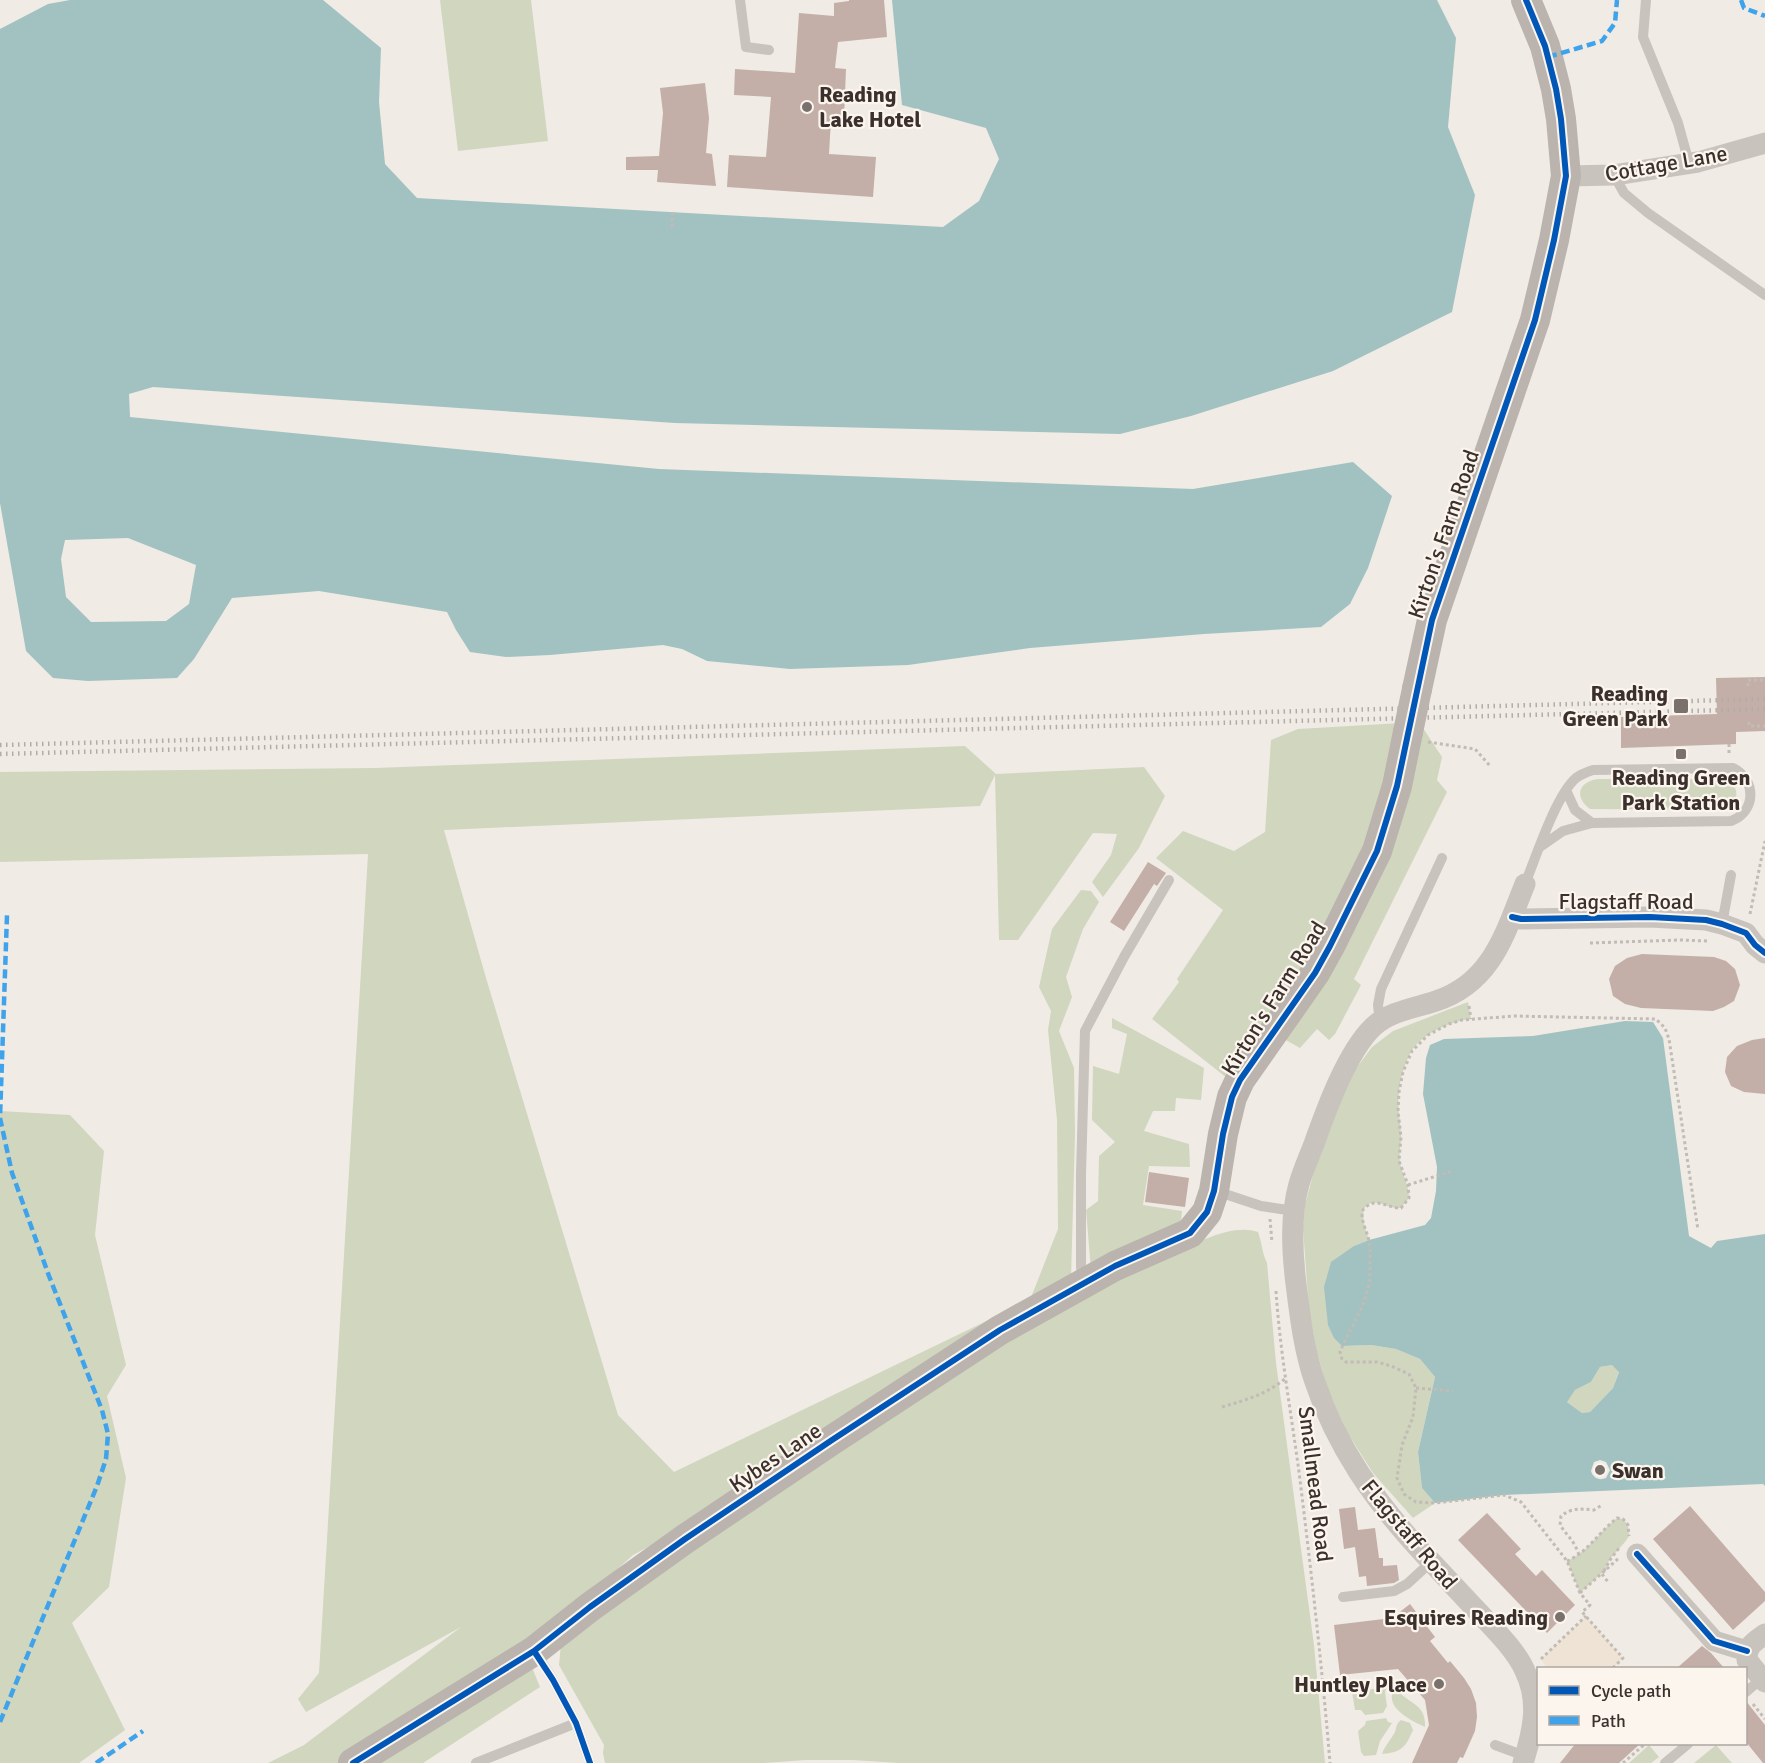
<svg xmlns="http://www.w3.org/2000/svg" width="1765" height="1763" viewBox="0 0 1765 1763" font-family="Signika,sans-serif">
<rect width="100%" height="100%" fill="#f0ebe5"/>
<path fill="#d1d6bf" d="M440,0H531L548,141L458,151Z
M1419,722L1442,757L1437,780L1447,792L1354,979L1361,985L1335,1034L1329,1040L1317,1029L1300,1048L1284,1039L1227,1078L1152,1019L1179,982L1177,979L1223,910L1156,858L1183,831L1234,851L1265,832L1271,740L1298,729Z
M965,746L996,774L1144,767L1165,796L1139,848L1103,897L1092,882L1111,855L1117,834L1093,833L1018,940H999L995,775L980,806L444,830L486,978L618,1415L674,1472L1030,1300L1058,1229L1057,1120L1048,1030L1051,1011L1039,987L1052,929L1081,890L1091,891L1099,902L1083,929L1066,977L1072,997L1059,1031L1074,1068L1075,1134L1071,1279L1091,1270L1086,1210L1098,1201L1099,1156L1115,1142L1092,1120L1093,1066L1119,1074L1127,1034L1112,1028V1018L1204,1068L1201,1100L1176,1098L1175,1111H1153L1144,1131L1189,1144L1190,1167L1149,1166L1143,1205L1182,1211L1180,1233L1176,1251C1200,1242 1233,1223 1258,1232C1262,1243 1262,1253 1267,1263L1276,1363L1314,1645L1325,1763H899L853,1760H805L764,1763H605L603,1753L604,1745L559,1665L561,1644L695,1522L633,1555L559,1622L340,1763H268L304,1745L461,1627L306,1712L298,1699L319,1673L368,854L0,862V772L375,768Z
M1598,779H1725C1736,783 1739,793 1734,804L1725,810L1590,809C1574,797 1578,782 1598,779Z
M1468,1002L1471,1019C1451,1021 1421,1034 1411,1052C1405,1063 1400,1079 1399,1092C1397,1106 1400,1120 1401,1134C1402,1143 1398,1153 1400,1162C1402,1174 1409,1185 1409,1198L1401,1208C1392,1209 1386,1204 1378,1203C1355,1200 1365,1228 1369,1240L1354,1246L1342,1346L1371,1345L1396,1349L1420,1359L1435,1377L1418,1452L1422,1488L1435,1503L1413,1518L1373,1473L1347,1432L1328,1390L1317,1352L1309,1311L1303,1228L1305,1205L1314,1171L1349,1078L1372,1047L1393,1031Z
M0,1111L70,1115L104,1151L95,1235L126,1365L107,1396L126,1478L109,1587L72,1623L125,1730L79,1763H0Z
M1612,1365L1619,1371L1613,1388L1590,1412L1582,1413L1566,1401L1575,1390L1591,1382L1600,1367Z
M1617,1518L1623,1519L1628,1525L1629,1536L1625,1542L1610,1559L1604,1571L1580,1593L1567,1561C1588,1552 1599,1532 1617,1518Z
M531,1665L540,1687L423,1763H373Z
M1398,1683L1399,1692C1412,1705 1426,1705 1425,1727C1408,1719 1379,1705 1398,1683Z
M1387,1687L1385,1692L1387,1706L1383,1713L1365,1715L1361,1710H1355L1352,1692Z
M1386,1718L1388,1722L1392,1723L1380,1741L1376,1755L1364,1756L1361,1752L1358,1731L1365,1725L1366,1721Z
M1401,1720L1410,1723L1413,1730C1405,1748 1402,1752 1382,1754C1385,1745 1391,1740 1395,1732C1397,1726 1396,1724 1401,1720Z
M1649,1745L1659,1757L1651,1763H1629Z
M1716,1745L1732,1763H1694Z"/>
<path fill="#eee3d5" d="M1586,1616L1623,1658L1613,1668H1547L1541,1659Z"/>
<path fill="#a1c2c1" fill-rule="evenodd" d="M70,0H323L381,48L379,102L385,164L417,198L943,227L979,201L999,159L986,128L902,105L892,0H1437L1456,38L1448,127L1475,195L1452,312L1333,371L1191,416L1120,434L675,423L153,387L129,394L130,417L659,469L1193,489L1353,462L1392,496L1368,568L1350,604L1321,627L1204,634L1030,648L908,665L790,669L707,661L682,649L663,645L550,655L506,657L470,652L456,630L447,612L319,591L232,598L194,659L177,678L88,681L53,678L26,651L0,503V29L48,4ZM128,538L196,565L189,604L166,621L91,622L66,597L61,559L65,540Z
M1625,1021L1653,1022L1663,1038L1689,1236L1711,1248L1717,1241L1765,1234V1486L1763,1484L1504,1495L1435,1503L1422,1488L1418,1452L1435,1377L1420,1359L1396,1349L1371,1345L1342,1346L1334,1338L1328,1325L1324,1287L1331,1262L1354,1246L1369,1240L1425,1225L1431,1218L1436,1191L1437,1167L1423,1094L1426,1058L1430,1045L1444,1039L1533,1036ZM1612,1365L1619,1372L1613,1388L1590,1412L1582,1413L1567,1402L1575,1390L1591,1382L1600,1367ZM1600,1460L1606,1462L1610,1470L1606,1478C1599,1481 1593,1478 1591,1471L1594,1462Z"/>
<path fill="#c3afa7" d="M849,0H884L887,37L838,42L835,68L846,69L844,119H831L829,154L876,157L873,197L727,187L729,155L766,157L771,97L734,95L735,69L795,73L799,13L834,16V3L849,1Z
M705,83L709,118L706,153L712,154L716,186L657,182L658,170H626V157L659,156L663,113L660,88Z
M1765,677V731L1736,732V744L1621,748V717L1717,714L1716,678Z
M1148,862L1166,873L1157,886L1154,884L1124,931L1110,922Z
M1642,954L1714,957L1726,961L1735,969L1740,985L1734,1001L1724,1007L1713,1011L1641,1008L1625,1004L1613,996L1609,979L1615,966L1627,958Z
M1765,1038V1094L1744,1092L1731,1086L1725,1072L1727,1057L1737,1046L1752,1040Z
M1149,1172L1189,1178L1185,1207L1145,1202Z
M1690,1506L1765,1592V1601L1733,1630L1653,1539Z
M1355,1507L1358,1530L1375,1528L1379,1558H1383V1566L1397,1565L1399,1580L1394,1583L1367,1586L1366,1576L1359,1577L1355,1547L1344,1549L1339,1509Z
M1487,1513L1521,1549L1515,1554L1536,1576L1542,1570L1575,1605L1547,1633L1458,1540Z
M1410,1604L1435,1637L1430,1641L1448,1663L1450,1661L1464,1678L1471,1689L1476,1703L1477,1717L1475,1731L1463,1758L1460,1757L1457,1763H1412L1429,1725L1425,1700L1398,1669L1340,1675L1334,1625L1392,1618Z
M1702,1646L1711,1653L1724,1668H1677Z
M1746,1701L1765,1725V1763H1763L1746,1742Z
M1576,1743H1641L1619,1763H1560Z"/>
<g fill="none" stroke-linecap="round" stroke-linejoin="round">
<path stroke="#c2bbb6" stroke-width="3" stroke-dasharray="3 3" stroke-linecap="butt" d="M672,227L673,209
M1748,686V680H1765
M1749,722V726H1765
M1428,742L1475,749L1490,766
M1729,744V755
M1750,914L1765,841
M1590,943L1680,940L1708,941
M1469,1006L1471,1019
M1408,1185L1452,1171
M1270,1219L1272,1243
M1276,1291C1280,1352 1291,1412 1299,1472C1311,1569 1322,1666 1330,1763
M1416,1388L1453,1391
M1222,1407C1246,1400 1267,1394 1286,1378
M1579,1555C1574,1540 1568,1537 1560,1525L1561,1516C1573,1507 1581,1509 1594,1510L1602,1505
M1567,1561C1588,1552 1599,1532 1617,1518L1623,1519L1628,1525L1629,1536
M1604,1571L1610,1560L1619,1548
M1602,1574L1608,1582
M1580,1593L1619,1558
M1541,1659L1586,1616
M1613,1668L1623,1658L1582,1612L1590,1605L1580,1593L1567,1561L1521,1502L1504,1495L1435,1503L1416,1502L1404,1494L1397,1478L1402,1445L1413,1417L1416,1388L1409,1374L1391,1366L1377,1362H1346L1342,1359L1340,1352C1351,1324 1370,1302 1370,1270C1370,1259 1371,1248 1368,1237C1366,1230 1362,1222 1362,1215C1362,1211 1363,1209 1366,1207C1376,1197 1390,1209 1401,1208L1409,1198L1408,1185L1399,1161L1401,1137L1398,1111L1399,1092L1403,1072L1412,1051L1428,1035L1449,1024L1462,1020L1514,1016L1656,1019L1665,1028L1669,1039L1698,1230
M1753,1704L1765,1719
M1623,1763L1645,1744"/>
<path stroke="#c9c3be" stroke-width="10" d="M740,0L746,47L769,50
M1646,0L1643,37L1678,123L1689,163
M1614,175L1624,193L1648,213L1765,295
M1566,790L1575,810L1592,823
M1525,884C1536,857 1556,795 1576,778C1581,774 1587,772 1593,770L1733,768C1757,780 1756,812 1731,821L1592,823L1563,831L1540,847
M1722,924L1731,875
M1380,1022L1378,1005L1381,989L1442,858
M1216,1191L1261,1206L1294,1211
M1083,1280L1081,1267V1174L1085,1031L1124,957L1169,880
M1343,1597L1394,1591L1407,1584L1431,1562
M536,1653L553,1680L576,1723L590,1763
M1746,1692L1762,1678
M1495,1745L1525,1756
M476,1763L576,1723
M1665,1763L1688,1744"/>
<path stroke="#c9c3be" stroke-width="21" d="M1566,176L1614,175L1698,162L1765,143
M1512,917L1521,919L1650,917L1706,920L1722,924L1746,933L1755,945L1765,953
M1637,1554L1714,1641L1747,1651
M1765,1634C1754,1642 1747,1645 1747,1660L1765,1682
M1523,1763C1533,1731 1540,1702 1525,1671C1517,1652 1497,1632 1483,1617C1462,1595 1442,1573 1421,1551C1375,1501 1337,1448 1315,1382C1304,1351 1300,1316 1296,1284C1292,1251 1290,1216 1299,1184C1303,1170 1309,1157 1314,1144C1326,1110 1347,1052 1373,1027C1390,1011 1415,1008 1436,1001C1492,983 1505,933 1525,884"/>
<path stroke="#bab3ae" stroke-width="30" d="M1417,689L1432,620L1535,320L1554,240L1566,176L1561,119L1556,89L1545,46L1526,0
M353,1763L534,1651L590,1607L685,1539L832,1440L1000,1330L1115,1266L1190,1233L1207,1212L1214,1191L1223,1134L1232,1097L1240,1080L1315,973L1330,946L1377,851L1397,786L1408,732"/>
<path stroke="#b1aca8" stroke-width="4.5" stroke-dasharray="1.5 4.5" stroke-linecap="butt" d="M0,745L1765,699
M0,754L1765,709"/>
<path stroke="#bab3ae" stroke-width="30" d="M1408,732L1417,689"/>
<path stroke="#3fa3eb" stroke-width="4.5" stroke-dasharray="9 4.5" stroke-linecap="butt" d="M1741,0L1744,8L1765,16
M1548,57L1602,41L1615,23L1617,0
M0,1722L97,1486L106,1459L108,1434L102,1410L49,1276L12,1173L0,1118L7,915
M96,1763L143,1731"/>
<g stroke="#fbf5ee" stroke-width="10">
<path id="cycleway" d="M1512,917L1521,919L1650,917L1706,920L1722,924L1746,933L1755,945L1765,953
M1637,1554L1714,1641L1747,1651
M534,1651L553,1680L576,1723L590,1763
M353,1763L534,1651L590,1607L685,1539L832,1440L1000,1330L1115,1266L1190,1233L1207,1212L1214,1191L1223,1134L1232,1097L1240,1080L1315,973L1330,946L1377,851L1397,786L1432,620L1535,320L1554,240L1566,176L1561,119L1556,89L1545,46L1526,0"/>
</g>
<use href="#cycleway" stroke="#0057b8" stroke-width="6"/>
</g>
<g fill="#7a716c" stroke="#fbf5ee" stroke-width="2">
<circle cx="807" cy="107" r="6"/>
<rect x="1673" y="698" width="16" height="16" rx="3"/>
<rect x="1675" y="748" width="12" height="12" rx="3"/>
<circle cx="1600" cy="1470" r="6"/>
<circle cx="1560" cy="1617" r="6"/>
<circle cx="1439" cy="1684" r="6"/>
</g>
<g text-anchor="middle" stroke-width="4.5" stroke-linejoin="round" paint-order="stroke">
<g font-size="22" font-weight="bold" fill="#3b302b" stroke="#fbf5ee" text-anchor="end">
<text x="819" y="102" text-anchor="start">Reading<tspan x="819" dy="25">Lake Hotel</tspan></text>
<text x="1668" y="701">Reading<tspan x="1668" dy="25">Green Park</tspan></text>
<text x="1681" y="785" text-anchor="middle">Reading Green<tspan x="1681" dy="25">Park Station</tspan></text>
<text x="1612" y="1478" text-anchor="start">Swan</text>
<text x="1548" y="1625">Esquires Reading</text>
<text x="1427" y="1692">Huntley Place</text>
</g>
<g font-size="22" fill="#3b302b" stroke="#fbf5ee">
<text transform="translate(1666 163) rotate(-10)" y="8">Cottage Lane</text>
<text transform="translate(1443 534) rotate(-71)" y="8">Kirton's Farm Road</text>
<text x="1626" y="909">Flagstaff Road</text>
<text transform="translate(1273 998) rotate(-58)" y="8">Kirton's Farm Road</text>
<text transform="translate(775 1457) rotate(-34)" y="8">Kybes Lane</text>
<text transform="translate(1316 1484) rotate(83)" y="8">Smallmead Road</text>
<text transform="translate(1410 1534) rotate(50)" y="8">Flagstaff Road</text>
</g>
</g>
<rect x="1537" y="1667" width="210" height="78" fill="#fbf5ee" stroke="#aea6a0" stroke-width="1.5"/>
<rect x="1549" y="1686" width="30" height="9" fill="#0057b8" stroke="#aea6a0" stroke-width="1.5"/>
<text x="1591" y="1697" font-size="18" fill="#3b302b">Cycle path</text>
<rect x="1549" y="1716" width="30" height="9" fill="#3fa3eb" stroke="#aea6a0" stroke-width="1.5"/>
<text x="1591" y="1727" font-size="18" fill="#3b302b">Path</text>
</svg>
